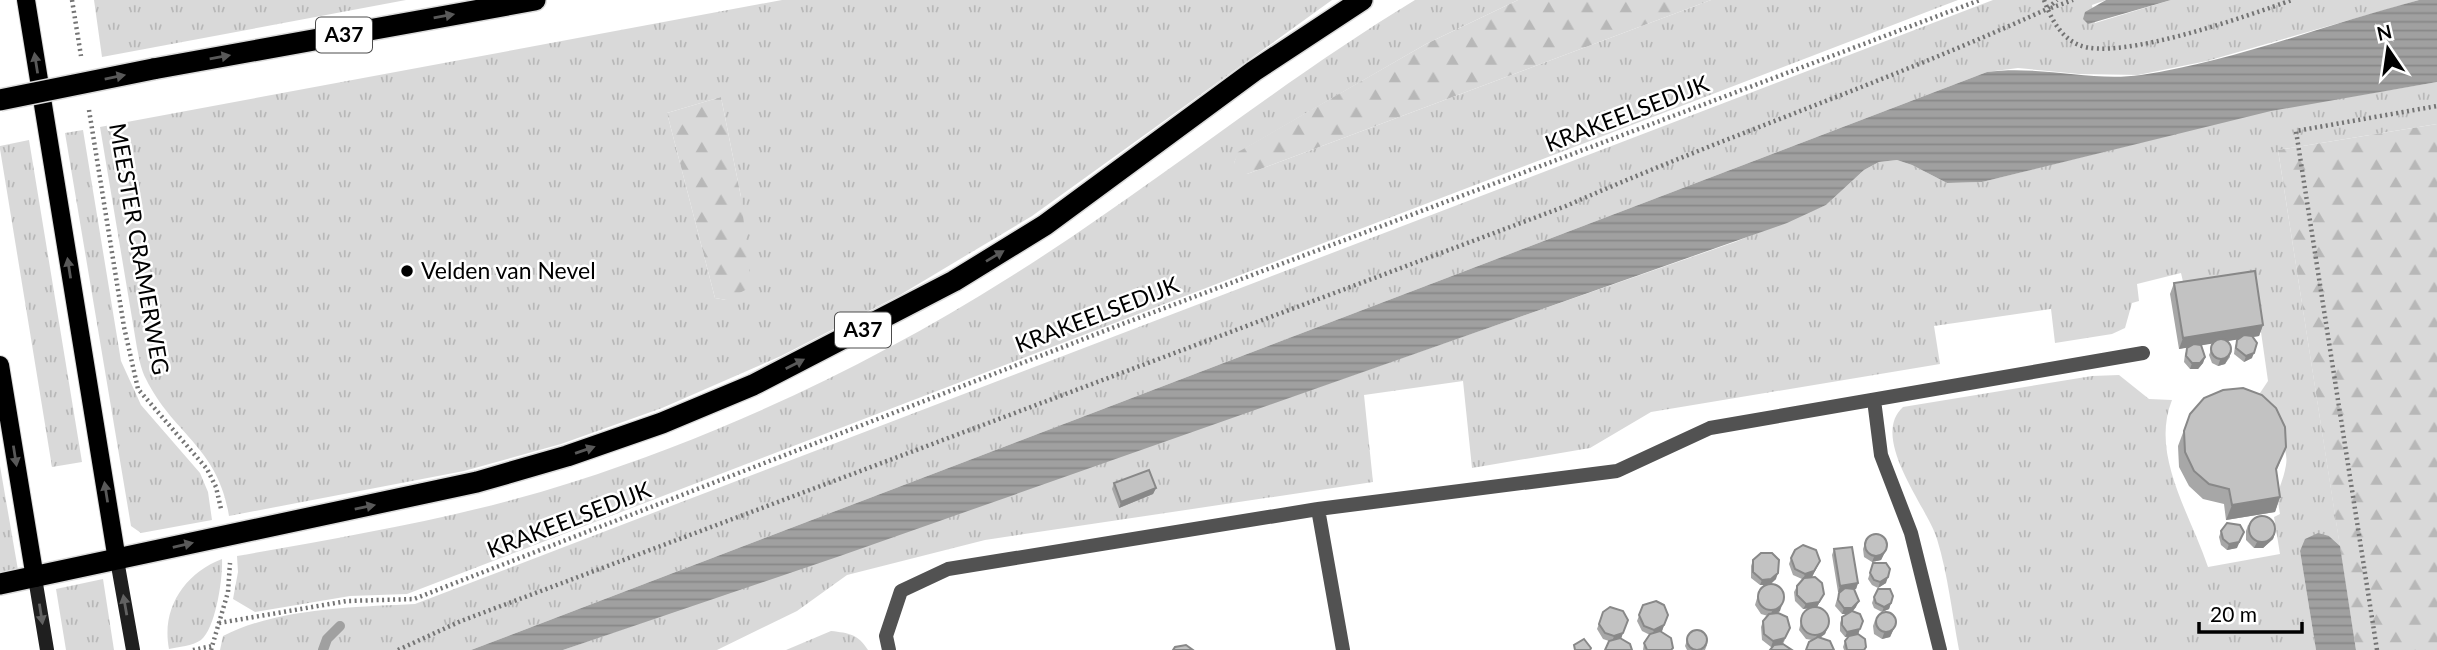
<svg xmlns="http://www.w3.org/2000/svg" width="2437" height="650" viewBox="0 0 2437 650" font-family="Lato,sans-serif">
<defs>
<pattern id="grass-tufts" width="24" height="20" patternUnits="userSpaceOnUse" patternTransform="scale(1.75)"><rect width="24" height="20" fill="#d9d9d9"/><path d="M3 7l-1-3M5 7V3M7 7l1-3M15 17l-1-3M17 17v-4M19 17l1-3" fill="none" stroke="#b8b8b8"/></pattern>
<pattern id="forest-firs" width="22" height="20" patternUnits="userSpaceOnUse" patternTransform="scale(1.75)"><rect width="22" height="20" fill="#d9d9d9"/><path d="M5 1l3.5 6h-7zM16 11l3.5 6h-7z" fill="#b8b8b8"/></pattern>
<pattern id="water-rules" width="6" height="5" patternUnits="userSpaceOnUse" patternTransform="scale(1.75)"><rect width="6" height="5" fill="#a0a0a0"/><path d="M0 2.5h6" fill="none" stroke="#888"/></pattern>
</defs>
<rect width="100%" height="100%" fill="#fff"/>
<path fill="url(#grass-tufts)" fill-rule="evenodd" d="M94,0H406L102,57Z
M782,0H1332L1032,216L900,295L781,356L662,408L561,444L464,471L229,516C218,447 173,434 146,379C141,370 139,358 137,348L100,127ZM721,97L741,197L726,300L715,298L667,113Z
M1415,0H1518L1426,44L1239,152L1234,163L1247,174L1711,0H1958L407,594L350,596L255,612L233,599L238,572L237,556C350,536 464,517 573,482C726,433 874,363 1010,277C1149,190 1275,85 1415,0Z
M1993,0H2106L2092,5L2095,23L2171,0H2419L2207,61L2138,75L2079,74L2018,68L1987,72L471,650H220L223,636C277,608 356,607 415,604Z
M2437,82V124L2278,150L2340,546L2329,536L2300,551L2316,650H1959C1952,613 1948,575 1937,539C1927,506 1869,438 1903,407L2092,376L2119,375L2149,399L2172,400C2150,455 2190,513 2208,567L2280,554L2274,517L2280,514C2275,488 2282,488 2286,465C2290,442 2267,420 2254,402L2268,381L2253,276L2184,286L2181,273L2137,284L2139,301L2132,303L2125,328L2112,334L2055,343L2051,309L1934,326L1940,364L1651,412L1590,448L1472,468L1463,381L1364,395L1373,482L985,540L847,575L797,611L717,650H563L1735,242L1826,205L1864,170L1879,162L1897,160L1912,165L1947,183L1982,182L2271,110Z
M83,130L121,361L141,405L200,473L208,492L212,520L141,533L131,526L65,133Z
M29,140L82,462L52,467L0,149V146Z
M0,466L18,570L0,573Z
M222,559C223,577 216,628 201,640C192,646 179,647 169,649C161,608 185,573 222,559Z
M103,579L114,650H66L56,589Z
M831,631C849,633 858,634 868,650H786Z"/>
<path fill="url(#forest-firs)" d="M1518,0H1711L1247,174L1237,173L1234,163L1238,152L1426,44Z
M721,97L741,197L751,287L726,300L715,298L667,113Z
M2437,124V650H2356L2278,150Z"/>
<path fill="url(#water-rules)" d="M2106,0H2171L2088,24L2083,19L2085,12Z
M2419,0H2437V82L2271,111L1982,182L1947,183L1912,165L1897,160L1879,162L1864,170L1826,205L1787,223L840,556L563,650H471L1987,72C2040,65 2091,82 2141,75C2235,61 2327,24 2419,0Z
M2318,533L2329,536L2340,546L2356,650H2316L2300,551L2305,539Z"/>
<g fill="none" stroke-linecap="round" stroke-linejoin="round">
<path stroke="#a0a0a0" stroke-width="10" d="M323,650L327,639L340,626"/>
<g stroke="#dbdbdb" stroke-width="20">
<path id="primary" d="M26,0L117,560
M0,365L35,578"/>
</g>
<g stroke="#dbdbdb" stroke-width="24">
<path id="highway" d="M153,69L535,0
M0,584L477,482L567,456L662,423L753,385L954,281L1045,225L1254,71L1362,0"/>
</g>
<path stroke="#747474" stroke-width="4.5" stroke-dasharray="2 3.5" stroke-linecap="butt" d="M72,0L81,56
M2044,0C2051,18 2060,37 2079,45C2118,62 2250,15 2292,0
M2051,8L2073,0
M89,110L124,327L138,389L207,469L216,487L221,509
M219,623L347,601L414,599L1125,323L1980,0
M193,650L212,646
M211,650L228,592L230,563
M398,650L461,621L1566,206C1725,136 1890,81 2047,9L2057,0
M2377,650L2296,131L2437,106"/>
<path stroke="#525252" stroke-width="14" d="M1874,400L1881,455L1911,533L1940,650
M1318,509L1343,650
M889,650L886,636L901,591L948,569L1318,509L1617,471L1710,428L2143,353"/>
<path stroke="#1f1f1f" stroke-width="14" d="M117,560L133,650
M35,578L47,650"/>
<use href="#primary" stroke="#000" stroke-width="18"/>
<use href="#highway" stroke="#000" stroke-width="21"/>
<g stroke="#dbdbdb" stroke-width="24" stroke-linecap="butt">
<path id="highway-bridge" d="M0,100L153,69"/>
</g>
<use href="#highway-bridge" stroke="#000" stroke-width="21"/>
</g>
<path fill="#a7a7a7" d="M2174,283L2263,325L2259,336L2252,337V358L2244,362L2234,354L2235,346L2238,339L2227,341L2230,357L2225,364L2218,366L2212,363L2209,355L2214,343L2201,345L2205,357L2203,363L2198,369H2190L2184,362L2185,354L2188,347L2179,349L2170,294Z
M2190,414L2280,462L2276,472L2280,497L2275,512L2226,520L2224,504L2203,499L2189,486L2179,467L2178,446Z
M1114,483L1156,488L1153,494L1119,508L1112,489Z
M2248,525L2275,533L2273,539L2263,548H2254L2246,540V531Z
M2221,531L2237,548L2227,550L2221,545L2219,537Z
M1865,543L1887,548L1881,560L1872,562L1864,557L1863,549Z
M1834,549L1858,583L1856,589H1854L1856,607L1853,611L1858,634L1866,647L1865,650H1844L1843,647L1845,641L1849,637H1845L1840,631V623L1842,617L1848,614H1842L1835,606L1837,599L1841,592H1838L1832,555Z
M1791,558L1820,561L1812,577L1824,594L1817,607L1827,629L1825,634L1820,638L1812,640L1806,639L1799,630L1803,613L1810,608L1803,609L1795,601L1794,592L1797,586L1802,579L1793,575L1789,564Z
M1753,560L1776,579L1772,583L1780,611L1777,613L1790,628L1783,644L1771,647L1762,640L1761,627L1763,621L1768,616L1761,614L1755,605L1760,588L1764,585H1760L1751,578V566Z
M1873,563L1886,583L1878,588L1872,585L1868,579Z
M1874,597L1891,603L1889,609L1882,612L1874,608L1872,603Z
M1643,605L1668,615L1662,631L1660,632L1672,650H1643L1644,643L1650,635L1642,631L1637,621Z
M1603,612L1628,620L1621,638L1609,641L1603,639L1597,629Z
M1875,620L1896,624L1890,637L1882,639L1874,634L1873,626Z
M1689,634L1707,645L1705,650H1687L1685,646Z"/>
<path fill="#888" d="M2263,325L2259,336L2179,349L2183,338Z
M2232,351L2225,364L2218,366L2220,360Z
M2254,353L2252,358L2244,362L2246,356Z
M2205,357L2203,363L2198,369H2190L2192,363Z
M1156,488L1153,494L1119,508L1121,502Z
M2280,497L2275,512L2226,520L2232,505Z
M2244,532L2237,548L2227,550L2229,544Z
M2275,533L2273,539L2263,548H2254L2257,542Z
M1887,548L1881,560L1872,562L1874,557Z
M1820,561L1812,577L1803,580L1805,574Z
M1778,573L1776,579L1769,585H1760L1762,580Z
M1888,577L1886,583L1878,588L1880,582Z
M1858,583L1856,589L1838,592L1840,586Z
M1824,594L1817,607L1803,609L1806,604Z
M1859,601L1856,607L1850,614H1842L1844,608Z
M1891,603L1889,609L1882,612L1884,607Z
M1782,605L1780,611L1770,617L1772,611Z
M1896,624L1890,637L1882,639L1884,633Z
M1664,625L1662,631L1652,636L1654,630Z
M1790,628L1782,644L1771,647L1773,641Z
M1827,629L1825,634L1815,641L1817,635Z
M1860,629L1858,635L1845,637L1847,632Z
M1623,633L1621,639L1612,642L1614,636Z"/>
<path fill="#c2c2c2" stroke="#888" stroke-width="2" d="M2255,271L2263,325L2183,338L2174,283Z
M2244,335L2252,336L2257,343L2254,353L2246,356L2236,348L2237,340Z
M2211 349a10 10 0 1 1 20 0a10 10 0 1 1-20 0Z
M2194,344L2201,345L2205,357L2200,363H2192L2186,356L2187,348Z
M2243,388L2262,395L2276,408L2285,427L2286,447L2276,469L2280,497L2232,505L2229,489L2209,484L2194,471L2185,452L2184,431L2190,414L2204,398L2223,390Z
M1149,470L1156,488L1121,502L1114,483Z
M2249 529a13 13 0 1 1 26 0a13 13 0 1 1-26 0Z
M2227,523L2240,525L2244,532L2239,542L2229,544L2223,539L2221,531Z
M1865 545a11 11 0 1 1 22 0a11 11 0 1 1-22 0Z
M1803,545L1816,550L1820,561L1814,571L1805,574L1795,569L1791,558L1795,550Z
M1852,547L1858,583L1840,586L1834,549Z
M1761,553H1772L1779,560L1778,573L1771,579L1762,580L1753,572V560Z
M1873,563H1886L1890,569L1888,577L1880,582L1874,580L1870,573Z
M1815,577L1822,583L1824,594L1819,602L1806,604L1797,595V586L1804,578Z
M1758 597a13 13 0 1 1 26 0a13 13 0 1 1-26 0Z
M1845,588L1854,589L1859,601L1852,608H1844L1838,600L1839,593Z
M1878,589H1890L1893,596L1891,603L1884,607L1876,603L1874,597Z
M1656,601L1664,605L1668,615L1664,625L1654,630L1644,626L1639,615L1643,605Z
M1610,607L1623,611L1628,620L1623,633L1614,636L1605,633L1599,624L1603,612Z
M1801 621a14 14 0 1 1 28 0a14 14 0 1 1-28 0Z
M1852,611L1860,614L1863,621L1860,629L1847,632L1842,625V617Z
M1876 622a10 10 0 1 1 20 0a10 10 0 1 1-20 0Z
M1778,613L1787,617L1790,628L1785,638L1773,641L1764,634L1763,621L1769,614Z
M1687 640a10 10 0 1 1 20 0a10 10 0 1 1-20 0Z
M1660,631L1671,638L1673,648L1671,650H1647L1644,643L1650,634Z
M1858,634L1865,639L1866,647L1864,650H1847L1845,641L1849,636Z
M1818,637L1830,641L1834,650H1806L1809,642Z
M1620,638L1630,644L1632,650H1605L1609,641Z
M1584,639L1591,648L1590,650H1575L1574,645Z
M1783,644L1792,650H1770L1774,645Z
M1186,645L1193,650H1173L1175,647Z"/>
<defs><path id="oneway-solid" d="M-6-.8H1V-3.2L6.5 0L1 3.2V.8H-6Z" transform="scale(1.75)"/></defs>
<g fill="#595959">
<use href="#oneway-solid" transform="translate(444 16) rotate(-10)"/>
<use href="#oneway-solid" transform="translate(220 57) rotate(-10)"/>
<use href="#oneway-solid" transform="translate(36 63) rotate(-99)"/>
<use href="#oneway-solid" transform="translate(115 77) rotate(-11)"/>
<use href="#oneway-solid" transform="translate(995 256) rotate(-31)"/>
<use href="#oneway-solid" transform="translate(69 268) rotate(-99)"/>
<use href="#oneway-solid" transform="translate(795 364) rotate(-27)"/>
<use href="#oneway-solid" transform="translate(585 450) rotate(-19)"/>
<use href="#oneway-solid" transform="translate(15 456) rotate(81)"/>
<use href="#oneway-solid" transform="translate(106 492) rotate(-99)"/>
<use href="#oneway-solid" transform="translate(365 507) rotate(-12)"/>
<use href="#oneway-solid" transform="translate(183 545) rotate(-13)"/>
</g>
<g fill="#626262">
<use href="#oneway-solid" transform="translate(125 605) rotate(-100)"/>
<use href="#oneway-solid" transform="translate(41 614) rotate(81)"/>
</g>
<circle fill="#000" stroke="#fff" stroke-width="2.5" cx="407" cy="271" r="7"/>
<g text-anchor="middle" stroke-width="5" stroke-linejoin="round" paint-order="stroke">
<g fill="#fff" stroke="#4c4c4c" stroke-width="2">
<rect x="316" y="17.5" width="56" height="35" rx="5"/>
<rect x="835" y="312.5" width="56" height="35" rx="5"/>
</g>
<g font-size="21" font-weight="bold" fill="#000">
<text x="344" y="42">A37</text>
<text x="863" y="337">A37</text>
</g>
<g font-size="23" fill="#000" stroke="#fff">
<text transform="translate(1627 114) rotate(-21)" y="8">KRAKEELSEDIJK</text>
<text transform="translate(139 249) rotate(80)" y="8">MEESTER CRAMERWEG</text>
<text transform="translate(1097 315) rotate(-21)" y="8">KRAKEELSEDIJK</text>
<text transform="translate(569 520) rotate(-21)" y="8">KRAKEELSEDIJK</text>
</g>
<g font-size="23" fill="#000" stroke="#fff" text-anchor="start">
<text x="421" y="279">Velden van Nevel</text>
</g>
</g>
<g transform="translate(2388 49) rotate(347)" stroke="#ffffff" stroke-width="5" paint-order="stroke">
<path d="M0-5L12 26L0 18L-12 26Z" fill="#000000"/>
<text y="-10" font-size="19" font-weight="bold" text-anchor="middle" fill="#000000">N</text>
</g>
<path d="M2199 622v10h103v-10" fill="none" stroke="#000000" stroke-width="3.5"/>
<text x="2210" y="622" font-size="21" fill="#000000" stroke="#ffffff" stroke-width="5" paint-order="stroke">20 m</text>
</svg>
